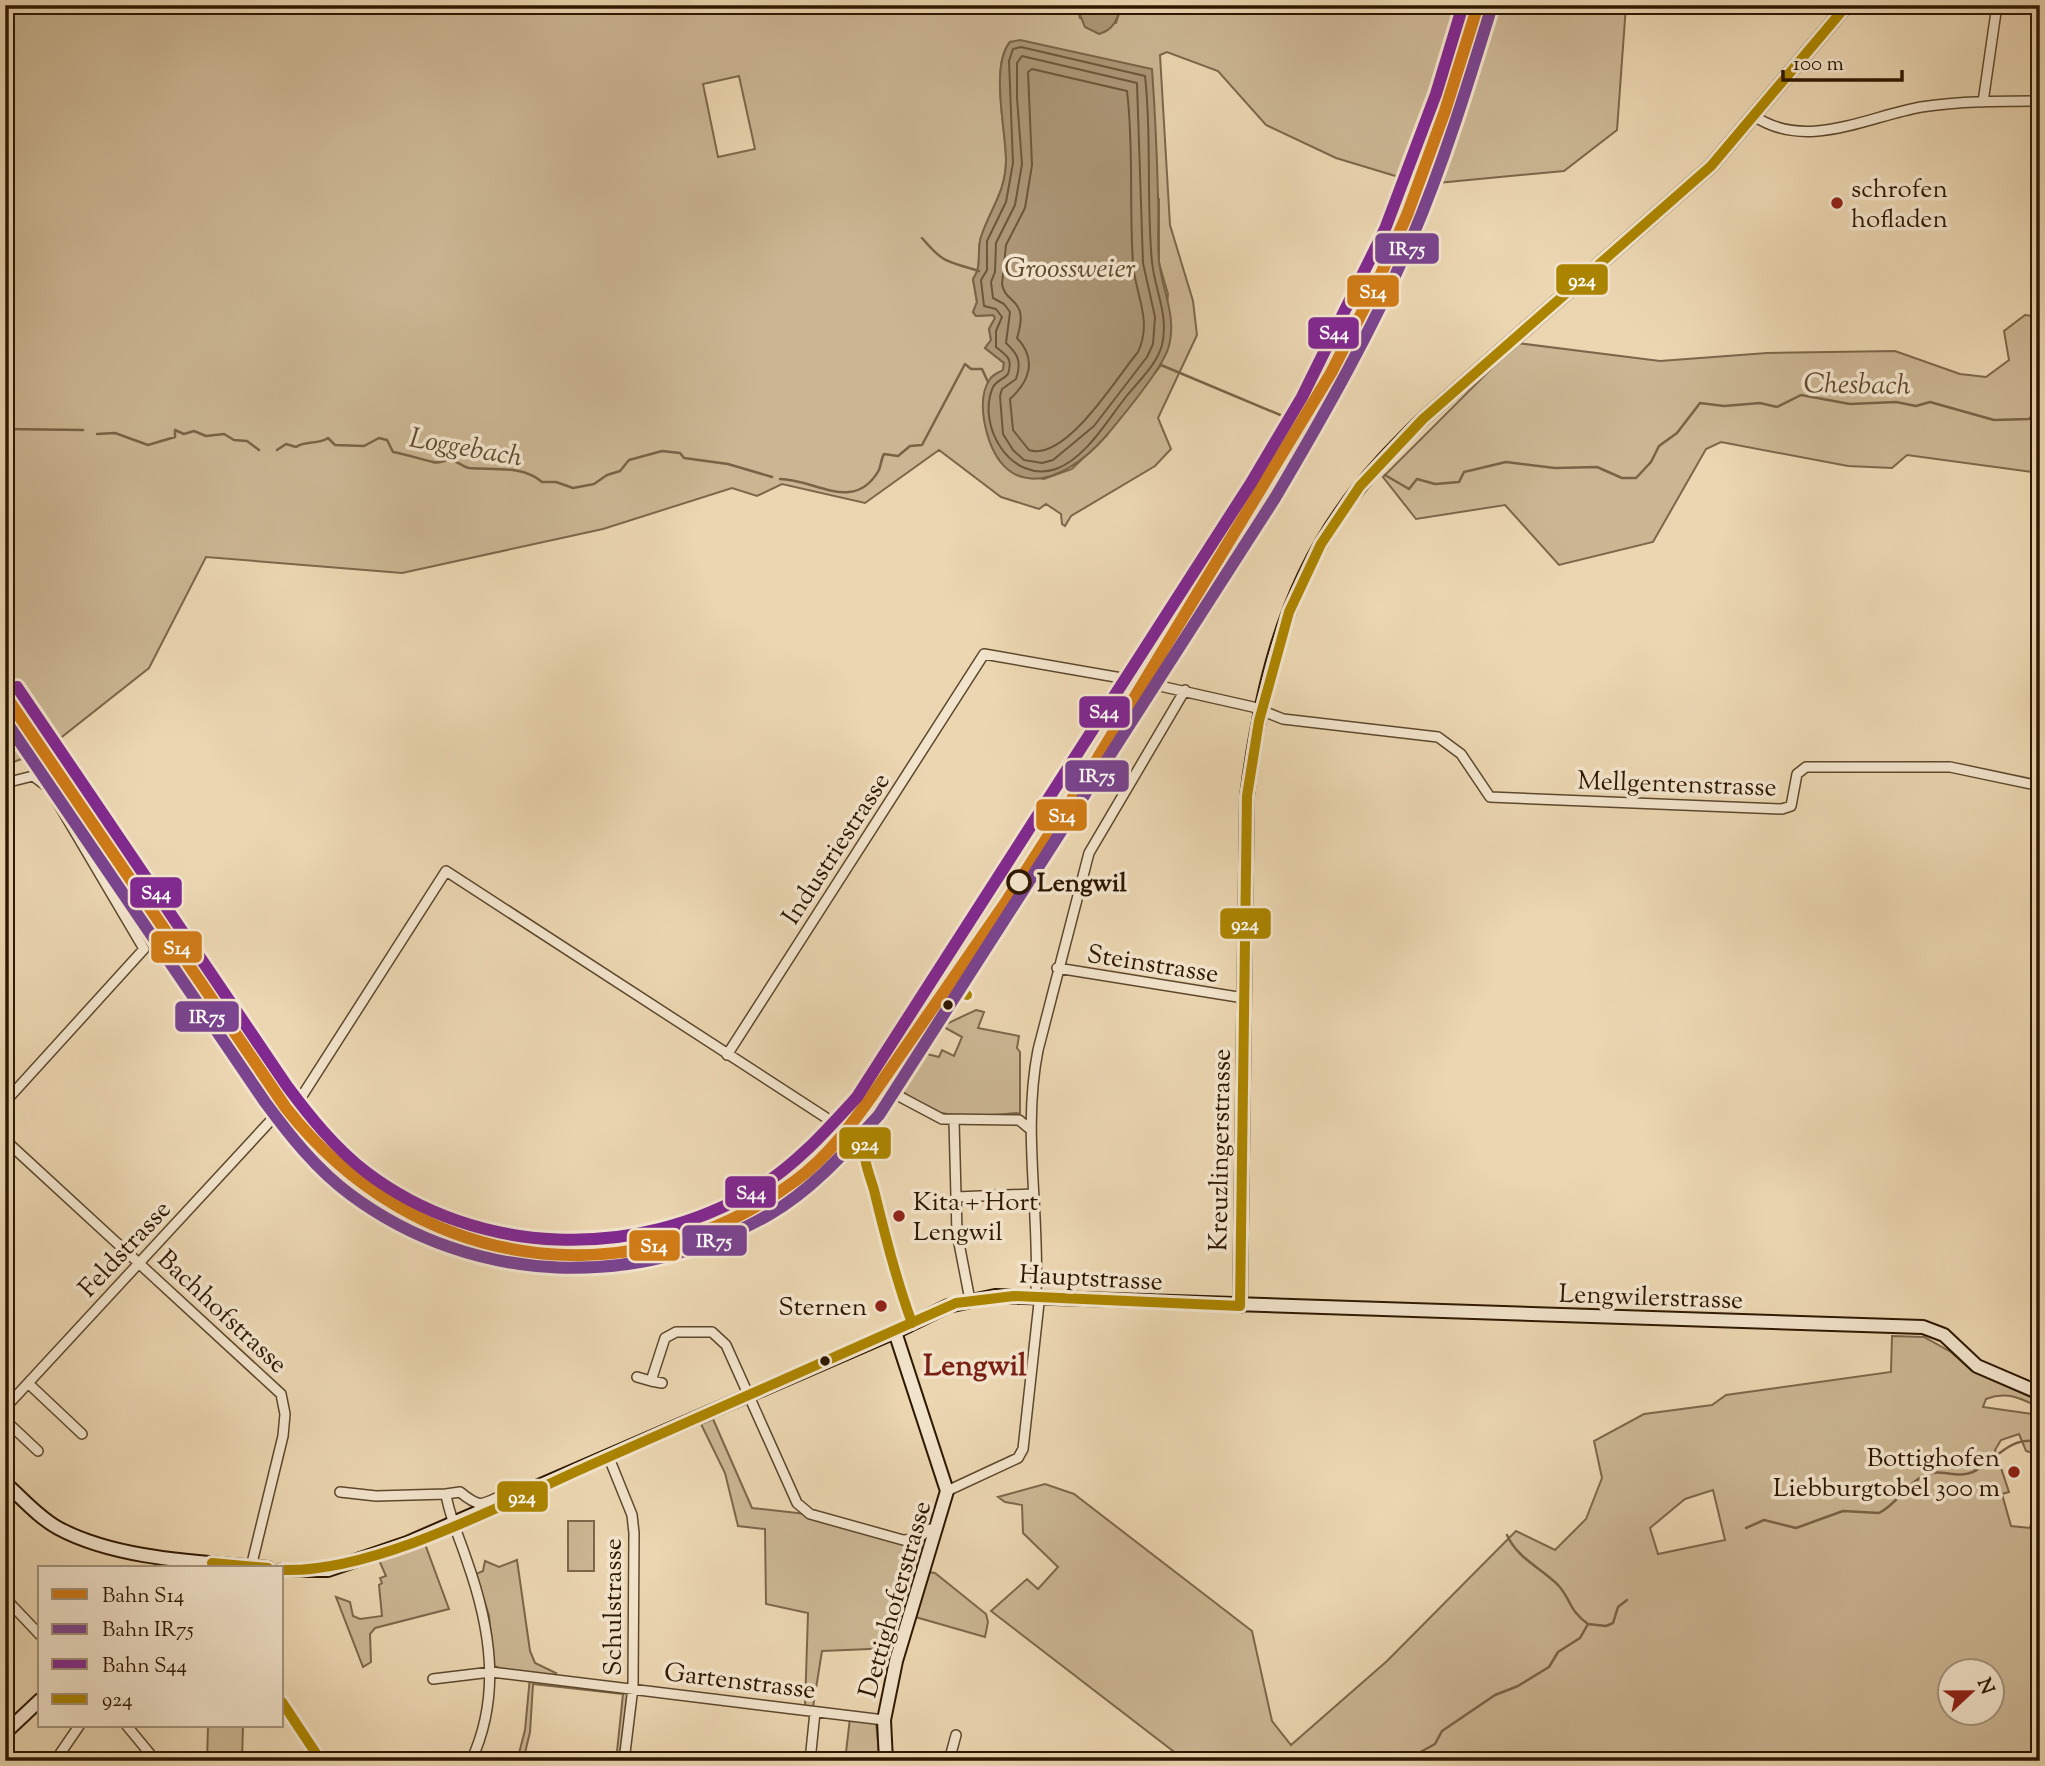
<svg xmlns="http://www.w3.org/2000/svg" width="2045" height="1766" viewBox="0 0 2045 1766" font-family="'Sorts Mill Goudy',serif">
<rect width="100%" height="100%" fill="#ebd6b1"/>
<filter id="stains"><feTurbulence type="fractalNoise" baseFrequency=".00286" numOctaves="4"/><feColorMatrix values="0 0 0 0 .2 0 0 0 0 .09 0 0 0 0 .02 0 0 0 .5 -.17"/></filter>
<radialGradient id="worn" r=".72"><stop offset=".6" stop-color="#630" stop-opacity="0"/><stop offset="1" stop-color="#630" stop-opacity=".3"/></radialGradient>
<path fill="#cbb693" stroke="#7c674a" stroke-width="2" fill-rule="evenodd" d="M5,5H1076L1080,18L1116,23L1122,5H1471L1432,132L1412,181L1336,158L1266,125L1218,71L1167,52L1160,55L1170,225L1193,301L1197,335L1158,418L1171,449L1155,466L1071,516L1065,526L1062,524L1061,514L1046,504L1039,509L1001,497L939,450L865,503L782,484L757,496L732,488L603,529L402,573L206,557L149,668L44,751L5,765ZM1010,42L1159,199V263L1168,294L1161,365L1106,436L1072,469L1044,479L1017,475C999,444 960,397 1003,370L1004,363L985,348L991,340L989,329L995,318L993,315L976,316L973,312L977,302L973,279C983,265 976,252 981,237C990,209 1006,192 1006,160C1006,130 990,66 1010,42ZM739,76L755,149L718,157L703,84Z
M1484,5H1626L1617,130L1564,171L1426,184Z
M2025,315L2040,317V473L1907,455L1892,468L1848,466L1721,442L1706,449L1653,542L1559,565L1505,505L1416,519L1383,477L1517,343L1660,361L1767,353L1895,351L1960,374L1986,377L2009,360L2004,331Z
M976,1010L984,1012L978,1028L1019,1036L1017,1048L1020,1052V1113C984,1115 929,1124 903,1091L902,1084L919,1052L939,1057L942,1050L954,1056L962,1037L942,1026Z
M1892,1336L1924,1337L1951,1352L1972,1371L2040,1401V1408C2021,1398 2007,1391 1986,1399L1983,1407L2040,1415V1761H1186L991,1611L1027,1579L1038,1589L1058,1567L1023,1533L1022,1505L1005,1502L998,1497L1045,1484L1074,1494L1252,1631L1272,1721L1291,1745L1387,1661L1516,1531L1555,1550L1586,1519L1602,1478L1594,1441L1644,1414L1712,1405L1726,1395L1891,1372ZM2019,1434L2026,1451L2036,1454L2037,1458L2038,1493L2030,1528L2011,1526L2002,1494L2009,1492L1995,1450L2001,1440ZM1713,1490L1725,1540L1658,1554L1650,1528L1685,1499ZM1951,1672H1993V1714H1951Z
M713,1419L752,1508L806,1514L901,1542L929,1536L893,1648L822,1651L813,1707H805L808,1613L766,1604L765,1529L738,1526L725,1473L701,1424Z
M568,1521H594V1571H568Z
M425,1544L449,1609L375,1628L370,1634L371,1662L363,1667L336,1597L350,1602L353,1616L360,1619L382,1616L379,1585L382,1583L380,1578L386,1576L379,1560Z
M517,1560L530,1651L535,1663L556,1673L554,1675L507,1671L494,1666L489,1616L476,1574L483,1571L485,1561L499,1567Z
M928,1572L935,1573L986,1614L988,1622L985,1637L912,1616Z
M530,1677L628,1693L622,1761H616L623,1694L533,1684L530,1732L523,1761H517L525,1730Z
M850,1718L876,1723L880,1761H845Z
M208,1726H243L242,1761H207Z"/>
<path fill="#ab9575" stroke="#796346" stroke-width="2" d="M1076,5H1122C1117,19 1114,30 1099,34L1085,27Z
M1020,40L1152,69C1155,111 1157,154 1158,197C1159,218 1157,240 1159,261C1162,291 1178,318 1168,349C1160,372 1122,417 1106,436C1062,487 999,504 984,420C982,407 982,390 990,379C993,374 998,373 1003,370L1004,363L985,348L991,340L989,329L995,318L993,315L976,316L973,312L977,302L973,279C983,265 976,252 981,237C990,209 1006,192 1006,160C1006,130 990,66 1010,42Z"/>
<g fill="none" stroke-linecap="round" stroke-linejoin="round">
<path stroke="#6c563a" stroke-width="2" d="M1021,47L1145,76C1152,137 1146,200 1152,262C1155,291 1169,315 1162,345C1156,367 1135,384 1122,402C1105,424 1084,459 1056,469C1011,484 976,426 993,387C997,380 1003,380 1008,374C1013,358 1007,356 996,347V331L1002,317L996,309L984,306L981,280L987,270V241L1006,202L1013,163L1009,61L1013,49Z
M1022,56L1137,83L1143,263L1155,317L1153,344L1147,357L1094,426L1053,460L1042,463L1024,460L1013,450L1003,434L1000,396L1002,389L1016,379C1022,362 1018,354 1006,343L1010,312L1004,304L993,298L991,282L995,272L996,243L1015,205L1022,164L1017,98V63Z
M1032,69L1127,91C1134,148 1129,206 1133,263C1135,295 1153,320 1138,352C1116,378 1066,462 1029,450L1013,430L1010,399C1030,381 1037,359 1017,338C1030,297 1005,305 1002,284L1006,245L1025,208L1032,165L1028,72Z"/>
<path stroke="#796346" stroke-width="2.5" d="M922,238C945,265 948,261 979,271
M1161,365L1285,417
M1289,420L1291,422
M5,429L83,430
M97,434L115,433L148,445L175,437V430L184,434L194,431L206,436L224,434L234,440L247,441L259,450
M277,450L286,444L296,447C306,440 318,445 328,438L335,445L364,446L379,438L387,440L393,452C406,454 419,459 433,462C439,464 444,460 449,460C457,460 462,467 469,468C494,470 522,465 542,482H556L573,488L594,484L607,475L620,471L629,460L662,451L680,453L684,458L728,464L772,477
M1385,475L1409,489L1417,479L1435,484L1459,482L1464,472L1506,462L1555,468L1597,467L1622,478H1636L1651,462L1659,446L1677,433L1700,403L1724,406L1760,403L1777,407L1801,395L1850,404L1896,402L1916,406L1930,402L1994,420L2029,419L2040,408
M780,479C815,479 854,514 879,470C881,465 881,459 884,454L898,456L910,446L922,445L965,364L971,369H982L988,382
M1746,1528L1764,1520L1796,1528L1843,1511L1879,1513C1897,1504 1906,1484 1925,1475C1940,1468 1957,1479 1973,1472C1996,1461 2008,1435 2040,1442
M1507,1535C1518,1559 1540,1567 1558,1585C1571,1599 1569,1611 1588,1624
M1404,1761L1435,1744L1442,1731L1495,1695L1518,1686L1549,1667L1558,1652L1580,1638L1588,1624L1606,1626L1613,1623L1618,1607L1627,1600"/>
<g stroke="#5d482c" stroke-width="12">
<path id="street" d="M1983,102L1997,5
M1754,116C1806,151 1866,117 1921,107C1960,101 2000,101 2040,101
M1151,684L1253,707L1283,719L1438,737L1461,754L1490,797L1782,809L1791,806L1797,774L1806,767H1950L2040,786
M5,783L33,776L49,788L144,949L5,1102
M1057,968L1244,998
M727,1055L984,654L1133,680
M893,1093L942,1119L1019,1120L1030,1129
M954,1121L957,1233L970,1300
M5,1140L281,1394L285,1414L283,1436L251,1567
M956,1197L1033,1194
M912,1323L896,1280L864,1149L870,1131L929,1028
M637,1377L651,1381L665,1338L676,1332H712L726,1345L797,1503L810,1514L903,1540L917,1539L930,1529L936,1531
M651,1381L662,1383
M29,1384L82,1434
M5,1408L275,1116L302,1096L446,871L865,1143
M5,1420L38,1451
M609,1458L632,1515L634,1533L633,1687L624,1761
M947,1491L1018,1458L1023,1449L1039,1303L1036,1293C1040,1211 1022,1131 1038,1050L1089,853L1185,690
M340,1492L376,1496L446,1494C449,1516 460,1539 467,1561C490,1626 502,1695 471,1761
M446,1494L460,1492C482,1510 482,1504 507,1493
M5,1598L40,1635
M433,1679L491,1672L884,1720
M282,1702L321,1761
M127,1726L156,1761
M55,1761L79,1726
M810,1761L815,1712
M949,1761L956,1735"/>
</g>
<g stroke="#2e1800" stroke-width="16">
<path id="secondary" d="M1240,1306L1247,796C1260,695 1282,596 1342,511C1365,477 1394,448 1423,419L1711,166L1847,5
M5,1483C22,1498 38,1517 58,1528C117,1560 202,1562 268,1568
M282,1570H328L407,1543L895,1332L948,1306L995,1296L1923,1327L1944,1335L1977,1366L2040,1393
M5,1733L40,1700
M886,1761L884,1720L896,1661L947,1491L895,1332"/>
</g>
<use href="#street" stroke="#f2e4cc" stroke-width="9"/>
<use href="#secondary" stroke="#f2e4cc" stroke-width="12"/>
<g stroke="#2e1800" stroke-width="5">
<path id="rail" d="M908,1035L927,997
M862,1082L1107,706"/>
</g>
<use href="#rail" stroke="#f2e4cc" stroke-width="2.5" stroke-dasharray="8" stroke-linecap="butt"/>
<g stroke="#f2e4cc" stroke-width="16">
<path id="bus-1" d="M1240,1306L1247,796L1259,721L1289,612L1321,544L1360,486L1423,419L1711,166L1847,5
M912,1323C896,1279 885,1235 874,1190C870,1176 862,1158 865,1143C871,1111 936,1011 962,992L967,995
M212,1563L268,1568
M282,1570C374,1573 501,1505 586,1467C710,1412 833,1358 956,1303L1014,1296L1240,1306
M282,1702L321,1761"/>
</g>
<use href="#bus-1" stroke="#ab8400" stroke-width="10"/>
<g stroke="#f2e4cc" stroke-width="18">
<path id="rail-1" d="M5,695L286,1108C413,1270 628,1304 795,1181C828,1157 853,1123 876,1090L1006,902L1090,771L1331,373L1377,283L1407,215L1445,111L1478,5"/>
</g>
<g stroke="#f2e4cc" stroke-width="18">
<path id="rail-2" d="M5,720L265,1102C290,1136 317,1170 351,1195C474,1286 639,1291 770,1214C813,1189 846,1151 879,1115L1275,498C1324,415 1373,329 1411,240C1443,165 1467,87 1491,9"/>
</g>
<g stroke="#f2e4cc" stroke-width="18">
<path id="rail-3" d="M17,687L287,1086C310,1117 335,1148 366,1172C478,1257 635,1261 755,1190C795,1166 826,1131 857,1097L1251,483L1302,397L1385,229L1436,94L1463,5"/>
</g>
<use href="#rail-1" stroke="#cf7b17" stroke-width="12"/>
<use href="#rail-2" stroke="#7a448f" stroke-width="12"/>
<use href="#rail-3" stroke="#812990" stroke-width="12"/>
</g>
<g fill="#8f2418" stroke="#f2e4cc" stroke-width="2.5">
<circle cx="1837" cy="203" r="7"/>
<circle cx="899" cy="1216" r="7"/>
<circle cx="881" cy="1306" r="7"/>
<circle cx="2014" cy="1472" r="7"/>
</g>
<circle fill="#f2e4cc" stroke="#2e1800" stroke-width="3.5" cx="1019" cy="882" r="11"/>
<g fill="#2e1800" stroke="#f2e4cc" stroke-width="2.5">
<circle cx="948" cy="1005" r="6"/>
<circle cx="825" cy="1361" r="6"/>
</g>
<g text-anchor="middle" stroke-width="7" stroke-linejoin="round" paint-order="stroke">
<g font-size="26" fill="#2e1800" stroke="#f2e4cc" text-anchor="start">
<text x="1851" y="197">schrofen<tspan x="1851" dy="30">hofladen</tspan></text>
<text x="913" y="1210">Kita + Hort<tspan x="913" dy="30">Lengwil</tspan></text>
<text x="867" y="1315" text-anchor="end">Sternen</text>
<text x="2000" y="1466" text-anchor="end">Bottighofen<tspan x="2000" dy="30">Liebburgtobel 300 m</tspan></text>
</g>
<g font-size="26" fill="#2e1800" stroke="#f2e4cc">
<text transform="translate(1677 783) rotate(2)" y="9">Mellgentenstrasse</text>
<text transform="translate(835 848) rotate(-57)" y="9">Industriestrasse</text>
<text transform="translate(1153 963) rotate(9)" y="9">Steinstrasse</text>
<text transform="translate(1219 1150) rotate(-89)" y="9">Kreuzlingerstrasse</text>
<text transform="translate(124 1248) rotate(-47)" y="9">Feldstrasse</text>
<text transform="translate(1091 1277) rotate(3)" y="9">Hauptstrasse</text>
<text transform="translate(1651 1296) rotate(2)" y="9">Lengwilerstrasse</text>
<text transform="translate(223 1311) rotate(43)" y="9">Bachhofstrasse</text>
<text transform="translate(894 1599) rotate(-74)" y="9">Dettighoferstrasse</text>
<text transform="translate(612 1607) rotate(-90)" y="9">Schulstrasse</text>
<text transform="translate(740 1680) rotate(7)" y="9">Gartenstrasse</text>
</g>
<g font-size="26" font-weight="bold" fill="#2e1800" stroke="#f2e4cc" text-anchor="start">
<text x="1037" y="891">Lengwil</text>
</g>
<g font-size="28" font-style="italic" fill="#604a2f" stroke="#f2e4cc">
<text x="1070" y="277">Groossweier</text>
<text transform="translate(1857 383) rotate(1)" y="10">Chesbach</text>
<text transform="translate(466 446) rotate(10)" y="10">Loggebach</text>
</g>
<g font-size="30" font-weight="bold" fill="#7a1f14" stroke="#f2e4cc">
<text x="975" y="1375">Lengwil</text>
</g>
</g>
<g stroke="#f2e4cc" stroke-width="2.5">
<rect x="1374" y="232" width="66" height="33" rx="7" fill="#7a448f"/>
<rect x="1555" y="263" width="54" height="33" rx="7" fill="#ab8400"/>
<rect x="1346" y="274" width="54" height="34" rx="7" fill="#cf7b17"/>
<rect x="1307" y="316" width="53" height="34" rx="7" fill="#812990"/>
<rect x="1078" y="695" width="53" height="34" rx="7" fill="#812990"/>
<rect x="1064" y="759" width="66" height="34" rx="7" fill="#7a448f"/>
<rect x="1035" y="798" width="53" height="34" rx="7" fill="#cf7b17"/>
<rect x="129" y="876" width="54" height="33" rx="7" fill="#812990"/>
<rect x="1219" y="907" width="53" height="33" rx="7" fill="#ab8400"/>
<rect x="150" y="930" width="53" height="34" rx="7" fill="#cf7b17"/>
<rect x="174" y="1000" width="66" height="33" rx="7" fill="#7a448f"/>
<rect x="838" y="1126" width="54" height="34" rx="7" fill="#ab8400"/>
<rect x="724" y="1175" width="53" height="34" rx="7" fill="#812990"/>
<rect x="681" y="1224" width="67" height="33" rx="7" fill="#7a448f"/>
<rect x="628" y="1229" width="53" height="33" rx="7" fill="#cf7b17"/>
<rect x="496" y="1480" width="53" height="33" rx="7" fill="#ab8400"/>
</g>
<g font-size="19" text-anchor="middle" font-weight="bold" fill="#fff">
<text x="1407" y="255">IR75</text>
<text x="1582" y="286">924</text>
<text x="1373" y="298">S14</text>
<text x="1334" y="339">S44</text>
<text x="1104" y="718">S44</text>
<text x="1097" y="782">IR75</text>
<text x="1062" y="822">S14</text>
<text x="156" y="899">S44</text>
<text x="1245" y="930">924</text>
<text x="177" y="954">S14</text>
<text x="207" y="1023">IR75</text>
<text x="865" y="1150">924</text>
<text x="751" y="1199">S44</text>
<text x="714" y="1247">IR75</text>
<text x="654" y="1252">S14</text>
<text x="522" y="1503">924</text>
</g>
<rect width="2045" height="1766" fill="none" stroke="#ebd6b1" stroke-width="28"/>
<rect x="7" y="7" width="2031" height="1752" fill="none" stroke="#2e1800" stroke-width="3.5"/>
<rect x="14" y="14" width="2017" height="1738" fill="none" stroke="#2e1800" stroke-width="2"/>
<rect x="38" y="1566" width="245" height="161" fill="#f2e4cc" stroke="#a4927a" stroke-width="2"/>
<rect x="52" y="1589" width="35" height="10" fill="#cf7b17" stroke="#a4927a" stroke-width="2"/>
<text x="102" y="1602" font-size="21" fill="#2e1800">Bahn S14</text>
<rect x="52" y="1624" width="35" height="10" fill="#7a448f" stroke="#a4927a" stroke-width="2"/>
<text x="102" y="1636" font-size="21" fill="#2e1800">Bahn IR75</text>
<rect x="52" y="1659" width="35" height="10" fill="#812990" stroke="#a4927a" stroke-width="2"/>
<text x="102" y="1672" font-size="21" fill="#2e1800">Bahn S44</text>
<rect x="52" y="1694" width="35" height="10" fill="#ab8400" stroke="#a4927a" stroke-width="2"/>
<text x="102" y="1706" font-size="21" fill="#2e1800">924</text>
<g transform="translate(1971 1692) rotate(68)"><circle r="33" fill="#f2e4cc" stroke="#a4927a" stroke-width="2"/>
<path d="M0-5L12 26L0 18L-12 26Z" fill="#8f2418"/>
<text y="-10" font-size="19" font-weight="bold" text-anchor="middle" fill="#2e1800">N</text>
</g>
<path d="M1783 70v10h119v-10" fill="none" stroke="#2e1800" stroke-width="3.5"/>
<text x="1793" y="70" font-size="21" fill="#2e1800" stroke="#f2e4cc" stroke-width="5" paint-order="stroke">100 m</text>
<rect width="100%" height="100%" filter="url(#stains)"/>
<rect width="100%" height="100%" fill="url(#worn)"/>
</svg>
